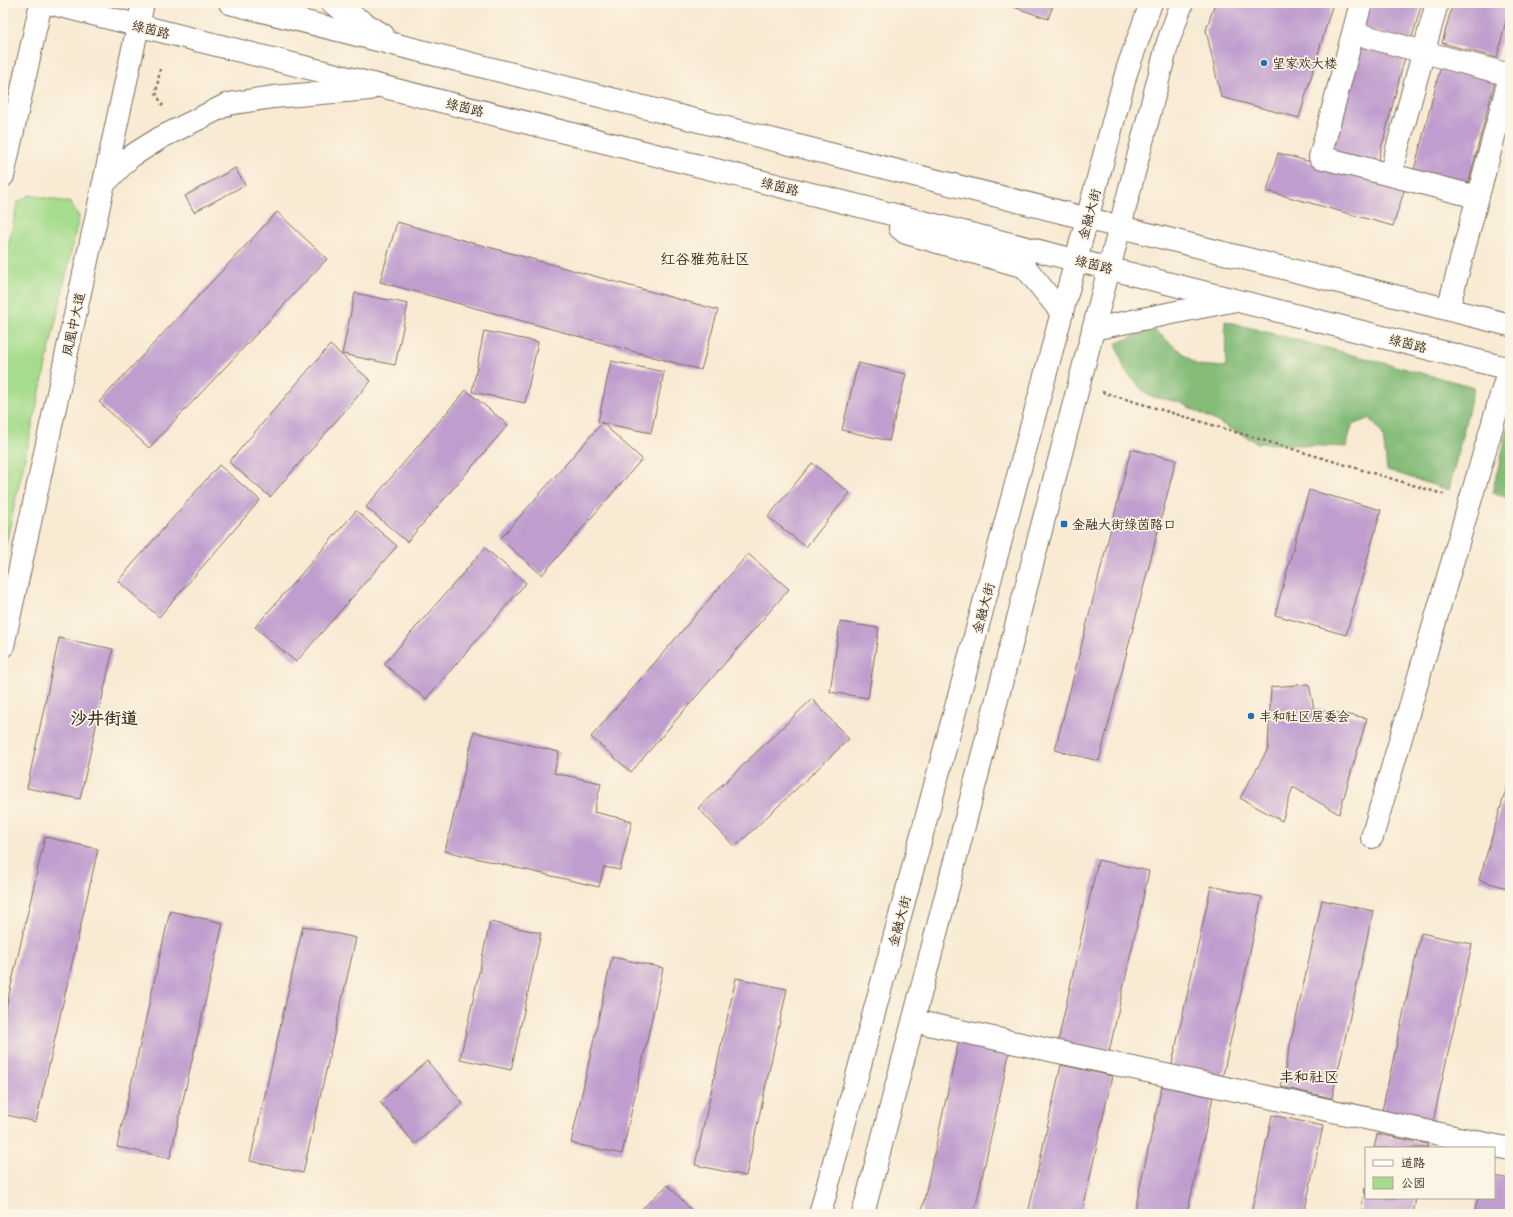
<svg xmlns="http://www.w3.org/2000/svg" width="1513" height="1217" viewBox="0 0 1513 1217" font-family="Mali,'LXGW WenKai TC',sans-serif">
<rect width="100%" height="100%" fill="#fcf5e5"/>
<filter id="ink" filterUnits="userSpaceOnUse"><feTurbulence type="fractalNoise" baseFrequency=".025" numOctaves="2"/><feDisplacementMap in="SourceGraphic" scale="8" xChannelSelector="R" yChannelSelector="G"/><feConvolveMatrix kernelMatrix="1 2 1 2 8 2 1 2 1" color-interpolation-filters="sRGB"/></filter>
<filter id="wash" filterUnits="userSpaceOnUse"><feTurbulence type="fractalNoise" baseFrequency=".012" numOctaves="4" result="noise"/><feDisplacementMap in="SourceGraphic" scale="16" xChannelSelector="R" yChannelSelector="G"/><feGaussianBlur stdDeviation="0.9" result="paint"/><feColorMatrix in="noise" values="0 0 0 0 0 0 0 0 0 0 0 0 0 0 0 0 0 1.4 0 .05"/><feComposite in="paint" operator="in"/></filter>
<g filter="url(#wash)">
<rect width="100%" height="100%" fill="#f8ead3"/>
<path fill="#a5dc8d" stroke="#708356" d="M30,195L71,203L79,217L3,556V270L18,202Z"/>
<path fill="#84bc78" stroke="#60734b" d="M1225,321L1474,387L1449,490L1387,470L1383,435L1370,418L1352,425L1346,447L1258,443L1179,402L1148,396L1125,371L1116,343L1153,329L1197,365L1226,367Z
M1510,421V499L1492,493Z"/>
<g id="blocks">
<path fill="#bf9dce" d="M1003,3H1054L1048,19Z
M1215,3H1333L1299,118L1221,97L1206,30Z
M1363,3H1422L1411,41L1357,27Z
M1453,3H1510L1497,58L1442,43Z
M1352,43L1405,57L1376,169L1322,155Z
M1442,62L1496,77L1467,188L1413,174Z
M1278,153L1405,188L1393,226L1267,191Z
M235,168L245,185L194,212L185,196Z
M277,212L327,259L149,448L99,402Z
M397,222L718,310L701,370L380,282Z
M355,293L408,304L395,365L342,354Z
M484,331L538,342L525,403L472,392Z
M330,345L371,381L270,497L229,462Z
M611,361L664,372L651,433L598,422Z
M858,363L906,374L889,441L842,430Z
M466,390L508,425L407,542L366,507Z
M602,423L642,459L542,575L500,539Z
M1131,449L1176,460L1099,761L1055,750Z
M812,463L850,493L806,547L768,517Z
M219,465L260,500L159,617L118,581Z
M1309,490L1381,510L1346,635L1275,615Z
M356,511L397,546L296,662L255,627Z
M485,548L526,583L426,699L384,664Z
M748,554L789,589L631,772L591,737Z
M840,622L879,628L868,698L830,692Z
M59,638L113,649L80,799L27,788Z
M1309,684L1314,709L1367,718L1339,814L1293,787L1282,821L1240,798L1268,749L1271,687Z
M812,699L849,739L735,847L698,808Z
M474,732L559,752L554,773L601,783L594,812L632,821L620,870L604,867L599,887L445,851Z
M1510,776V889L1479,880Z
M45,837L98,849L36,1122L3,1114V1021Z
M1098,860L1149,871L1108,1057L1057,1046Z
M1211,886L1262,897L1221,1084L1170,1073Z
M1322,900L1373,911L1332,1098L1281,1087Z
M170,911L223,923L170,1158L117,1147Z
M490,922L541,933L511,1070L460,1059Z
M303,926L356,938L303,1173L250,1161Z
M1421,933L1472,944L1431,1131L1380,1120Z
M612,957L663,968L622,1154L571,1143Z
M736,978L787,989L746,1176L695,1165Z
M959,1039L1010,1050L974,1214H921Z
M427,1061L463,1103L415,1144L380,1102Z
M1061,1065L1112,1076L1082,1214H1028Z
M1162,1086L1213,1097L1187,1214H1134Z
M1272,1115L1323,1126L1304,1214H1251Z
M1377,1134L1428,1144L1427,1148H1374Z
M1494,1176L1510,1179V1214H1474L1478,1198H1494Z
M668,1185L695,1214H636Z
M1365,1188L1366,1198H1416L1413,1214H1360Z"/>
</g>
</g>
<g filter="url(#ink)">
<use href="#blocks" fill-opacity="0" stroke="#7d6d5d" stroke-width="1"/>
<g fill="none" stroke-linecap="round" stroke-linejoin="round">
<g stroke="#7d6d5d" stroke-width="24">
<path id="minor" d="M1361,3L1320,157L1477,197
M1353,33L1510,75
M1390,175L1437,3
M1448,309L1510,76
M1372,837L1509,368
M914,1021L1510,1149
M820,1214L1127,70L1151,3
M863,1214L1168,42L1182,3"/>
</g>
<g stroke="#7d6d5d" stroke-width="24">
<path id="major" d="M49,3L1510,369
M230,3L1510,325
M332,3L383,35
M3,176L41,3
M103,185L130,157L160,138L228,104L273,97L370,89
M900,228L906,233L1025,267L1062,313
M1093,329L1231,301
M3,646L143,3"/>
</g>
<path stroke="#7d6d5d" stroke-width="2.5" stroke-dasharray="3 3" stroke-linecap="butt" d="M160,69L156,93L164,108
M1102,392L1446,495"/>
<use href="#minor" stroke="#fff" stroke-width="22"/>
<use href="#major" stroke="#fff" stroke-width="22"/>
</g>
</g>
<g fill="#1f6fb2" stroke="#fcf5e5" stroke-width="1.5">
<circle cx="1264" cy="63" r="4"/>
<rect x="1060" y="520" width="8" height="8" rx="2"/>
<circle cx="1251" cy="716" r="4"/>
</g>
<g text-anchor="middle" stroke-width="3.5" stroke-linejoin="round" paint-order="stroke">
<g font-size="13" fill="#3b2a1e" stroke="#fcf5e5">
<text transform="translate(151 29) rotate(14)" y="5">绿茵路</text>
<text transform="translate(465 107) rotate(14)" y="5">绿茵路</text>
<text transform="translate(780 186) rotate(14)" y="5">绿茵路</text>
<text transform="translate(1089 214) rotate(-75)" y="5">金融大街</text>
<text transform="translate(1094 264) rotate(14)" y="5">绿茵路</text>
<text transform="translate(73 324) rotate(-78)" y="5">凤凰中大道</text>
<text transform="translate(1408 343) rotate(14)" y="5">绿茵路</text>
<text transform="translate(983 608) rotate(-75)" y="5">金融大街</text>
<text transform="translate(899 921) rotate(-75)" y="5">金融大街</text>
</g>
<g font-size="13" fill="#3b2a1e" stroke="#fcf5e5" text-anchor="start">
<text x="1272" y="68">望家欢大楼</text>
<text x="1072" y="529">金融大街绿茵路口</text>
<text x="1259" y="721">丰和社区居委会</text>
</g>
<g font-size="15" fill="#3b2a1e" stroke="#fcf5e5">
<text x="705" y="264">红谷雅苑社区</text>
<text x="1309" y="1082">丰和社区</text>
</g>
<g font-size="17" font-weight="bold" fill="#3b2a1e" stroke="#fcf5e5">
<text x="104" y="724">沙井街道</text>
</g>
</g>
<rect width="1513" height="1217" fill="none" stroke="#fcf5e5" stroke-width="16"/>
<rect x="1365" y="1147" width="130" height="52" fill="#fcf5e5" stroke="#afa495"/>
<rect x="1373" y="1160" width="20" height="6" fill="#ffffff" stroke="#afa495"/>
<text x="1401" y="1167" font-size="12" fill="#3b2a1e">道路</text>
<rect x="1373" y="1177" width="20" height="12" fill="#a5dc8d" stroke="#afa495"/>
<text x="1401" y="1187" font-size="12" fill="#3b2a1e">公园</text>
</svg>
